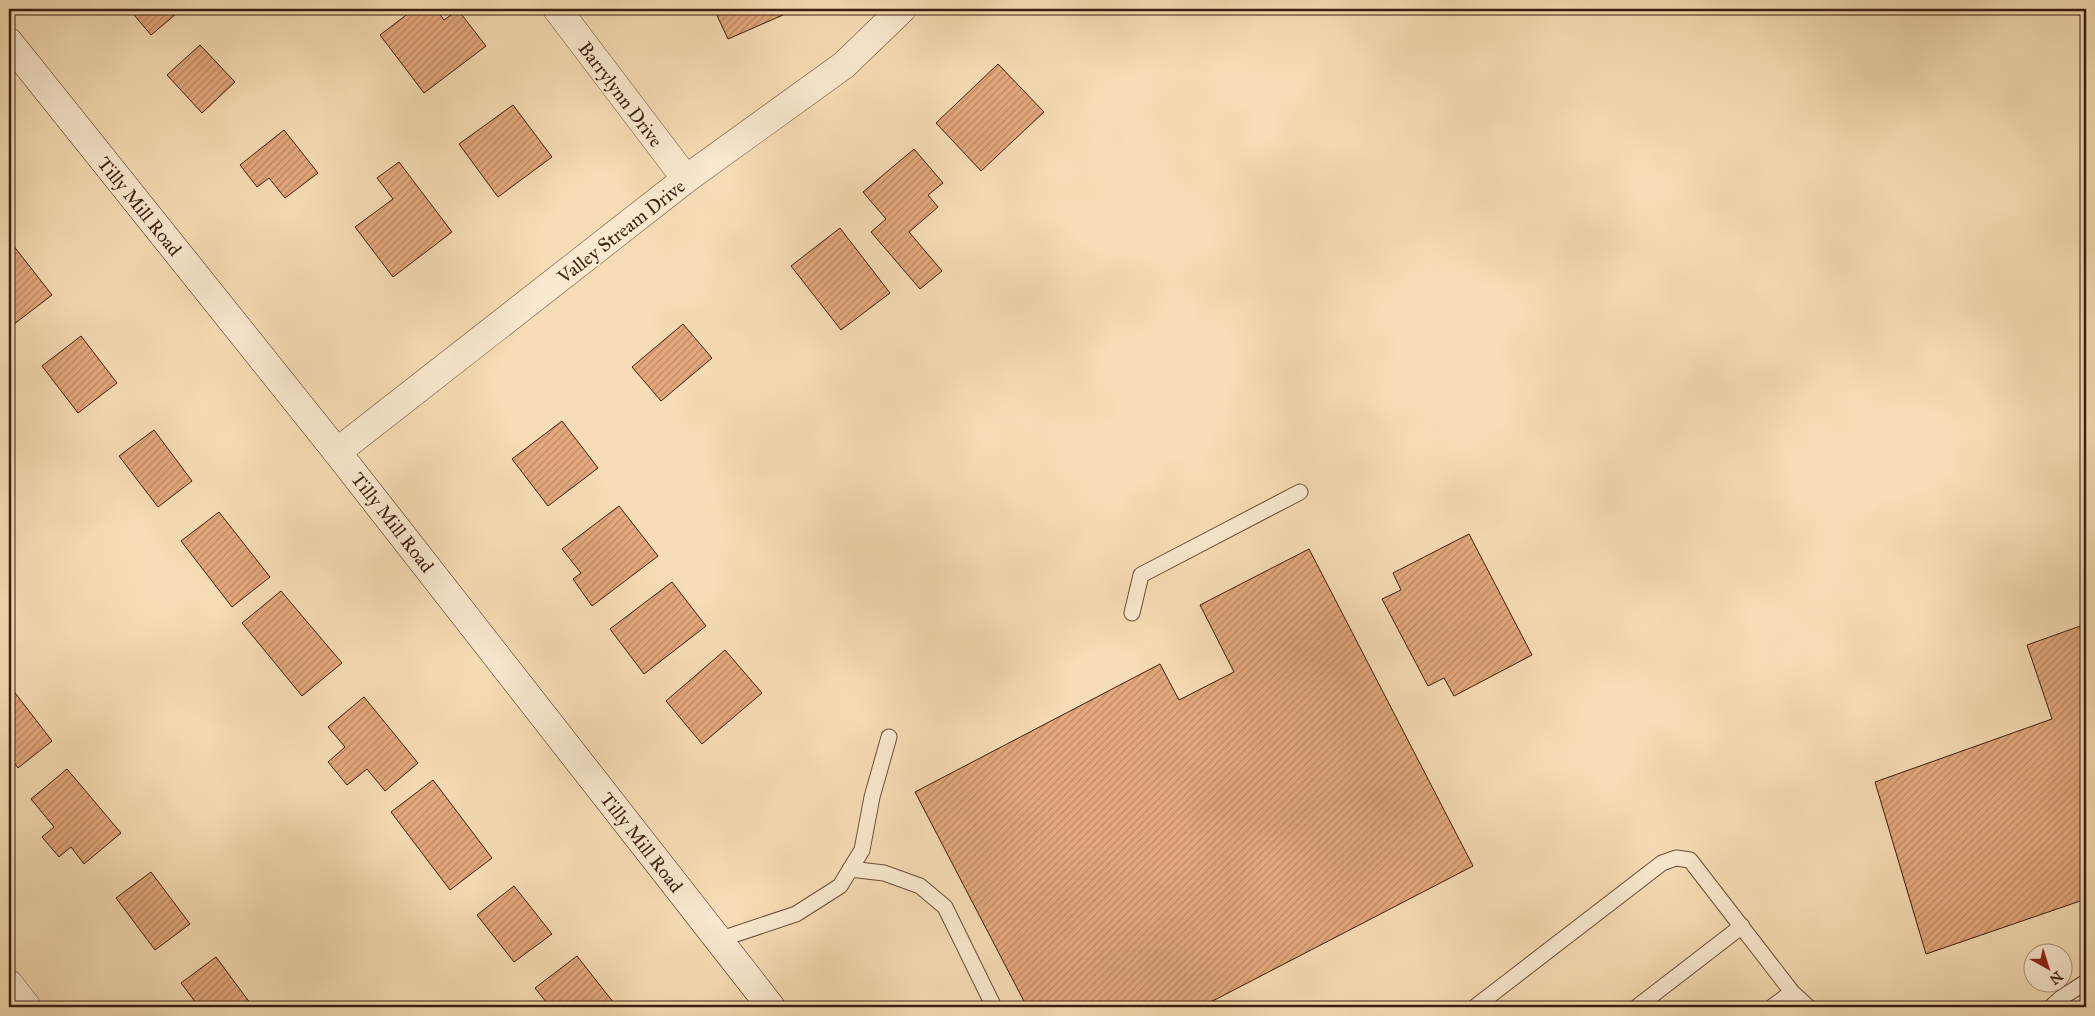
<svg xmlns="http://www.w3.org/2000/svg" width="2095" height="1016" viewBox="0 0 2095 1016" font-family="'IM FELL Great Primer',serif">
<defs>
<pattern id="building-hatch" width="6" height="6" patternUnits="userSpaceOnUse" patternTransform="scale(1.25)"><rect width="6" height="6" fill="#e5a97d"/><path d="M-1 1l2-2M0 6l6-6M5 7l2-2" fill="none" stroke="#bb8965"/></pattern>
</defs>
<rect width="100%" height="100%" fill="#f7ddb5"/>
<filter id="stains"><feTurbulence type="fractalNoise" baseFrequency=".004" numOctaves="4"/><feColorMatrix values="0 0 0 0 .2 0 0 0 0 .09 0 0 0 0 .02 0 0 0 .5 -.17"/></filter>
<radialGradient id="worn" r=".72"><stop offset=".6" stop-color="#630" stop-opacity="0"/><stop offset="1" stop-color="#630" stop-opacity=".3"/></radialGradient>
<path fill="url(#building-hatch)" stroke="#3c1d0e" d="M129,9H182L151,35Z
M414,9H436L444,20L458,10L486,46L424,93L380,35Z
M714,9H781L783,15L728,39Z
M200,45L235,82L202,113L167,75Z
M998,64L1044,112L981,171L936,123Z
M513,105L552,157L498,197L459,144Z
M284,130L318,173L285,198L269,178L257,187L240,165Z
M914,149L943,183L928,195L938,207L909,232L942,271L920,289L871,232L886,219L863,192Z
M399,162L452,232L393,277L355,227L393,199L377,178Z
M840,228L890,293L841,330L791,266Z
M9,240L52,295L9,328Z
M683,324L712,358L661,401L632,367Z
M81,336L117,383L78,413L42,366Z
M562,421L598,468L548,506L512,459Z
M154,430L192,481L158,507L119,456Z
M619,506L658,556L592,606L573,579L581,573L562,549Z
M219,512L270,577L232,607L181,541Z
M1469,534L1532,655L1454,696L1444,678L1428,686L1382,599L1401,590L1393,573Z
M1309,549L1473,866L1201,1007H1027L915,792L1160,664L1179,700L1234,672L1200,605Z
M672,582L706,626L644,674L610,629Z
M281,591L342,663L302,696L242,623Z
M2086,624V899L1926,954L1875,782L2052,719L2027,645Z
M725,650L762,693L702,744L666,701Z
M9,685L52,741L18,768L9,756Z
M364,697L418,763L385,791L367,769L347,785L328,762L345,747L328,727Z
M67,769L121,833L84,864L71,847L59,857L42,837L54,827L31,799Z
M433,780L492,858L450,890L391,812Z
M151,872L190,924L155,950L116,898Z
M514,886L552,934L514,962L477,915Z
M577,956L617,1007H550L535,988Z
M216,957L253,1007H199L181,983Z"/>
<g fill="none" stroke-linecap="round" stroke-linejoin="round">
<g stroke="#6b4d38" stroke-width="17">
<path id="lane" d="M1132,613L1141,575L1300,492
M850,869L884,873L920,886L945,907L994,1007
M718,940L796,914L840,886L862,850L872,797L889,737
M1475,1007L1662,863L1676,858L1690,860L1792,992L1808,1007
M1637,1007L1742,926
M1772,1007L1792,992
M2051,1007L2061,998L2086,982"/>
</g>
<g stroke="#6b4d38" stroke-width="29">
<path id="street" d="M557,9L686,179
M337,452L686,179L844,65L902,9
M9,984L27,1007"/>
</g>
<g stroke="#3c1d0e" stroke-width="29">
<path id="secondary" d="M9,42L337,452L771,1007"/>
</g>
<use href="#lane" stroke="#fae9cf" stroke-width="15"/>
<use href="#street" stroke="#fae9cf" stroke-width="28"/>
<use href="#secondary" stroke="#fae9cf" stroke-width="28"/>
</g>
<g text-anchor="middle" stroke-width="4" stroke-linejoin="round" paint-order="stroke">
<g font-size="19" fill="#3c1d0e" stroke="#fae9cf">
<text transform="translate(621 94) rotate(53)" y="7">Barrylynn Drive</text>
<text transform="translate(140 206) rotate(51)" y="7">Tilly Mill Road</text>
<text transform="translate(621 231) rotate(-38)" y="7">Valley Stream Drive</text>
<text transform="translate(393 522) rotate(52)" y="7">Tilly Mill Road</text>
<text transform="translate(642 842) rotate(52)" y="7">Tilly Mill Road</text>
</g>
</g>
<rect width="2095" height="1016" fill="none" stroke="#f7ddb5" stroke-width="30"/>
<rect x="10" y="10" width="2075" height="996" fill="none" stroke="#3c1d0e" stroke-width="2.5"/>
<rect x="15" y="15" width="2065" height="986" fill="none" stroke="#3c1d0e"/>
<g transform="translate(2048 968) rotate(141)"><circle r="24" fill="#fae9cf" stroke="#ae9782"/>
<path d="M0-4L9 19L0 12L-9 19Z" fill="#8f2418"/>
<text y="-8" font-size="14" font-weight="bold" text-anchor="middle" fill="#3c1d0e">N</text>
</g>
<rect width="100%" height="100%" filter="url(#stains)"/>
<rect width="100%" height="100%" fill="url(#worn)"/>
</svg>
